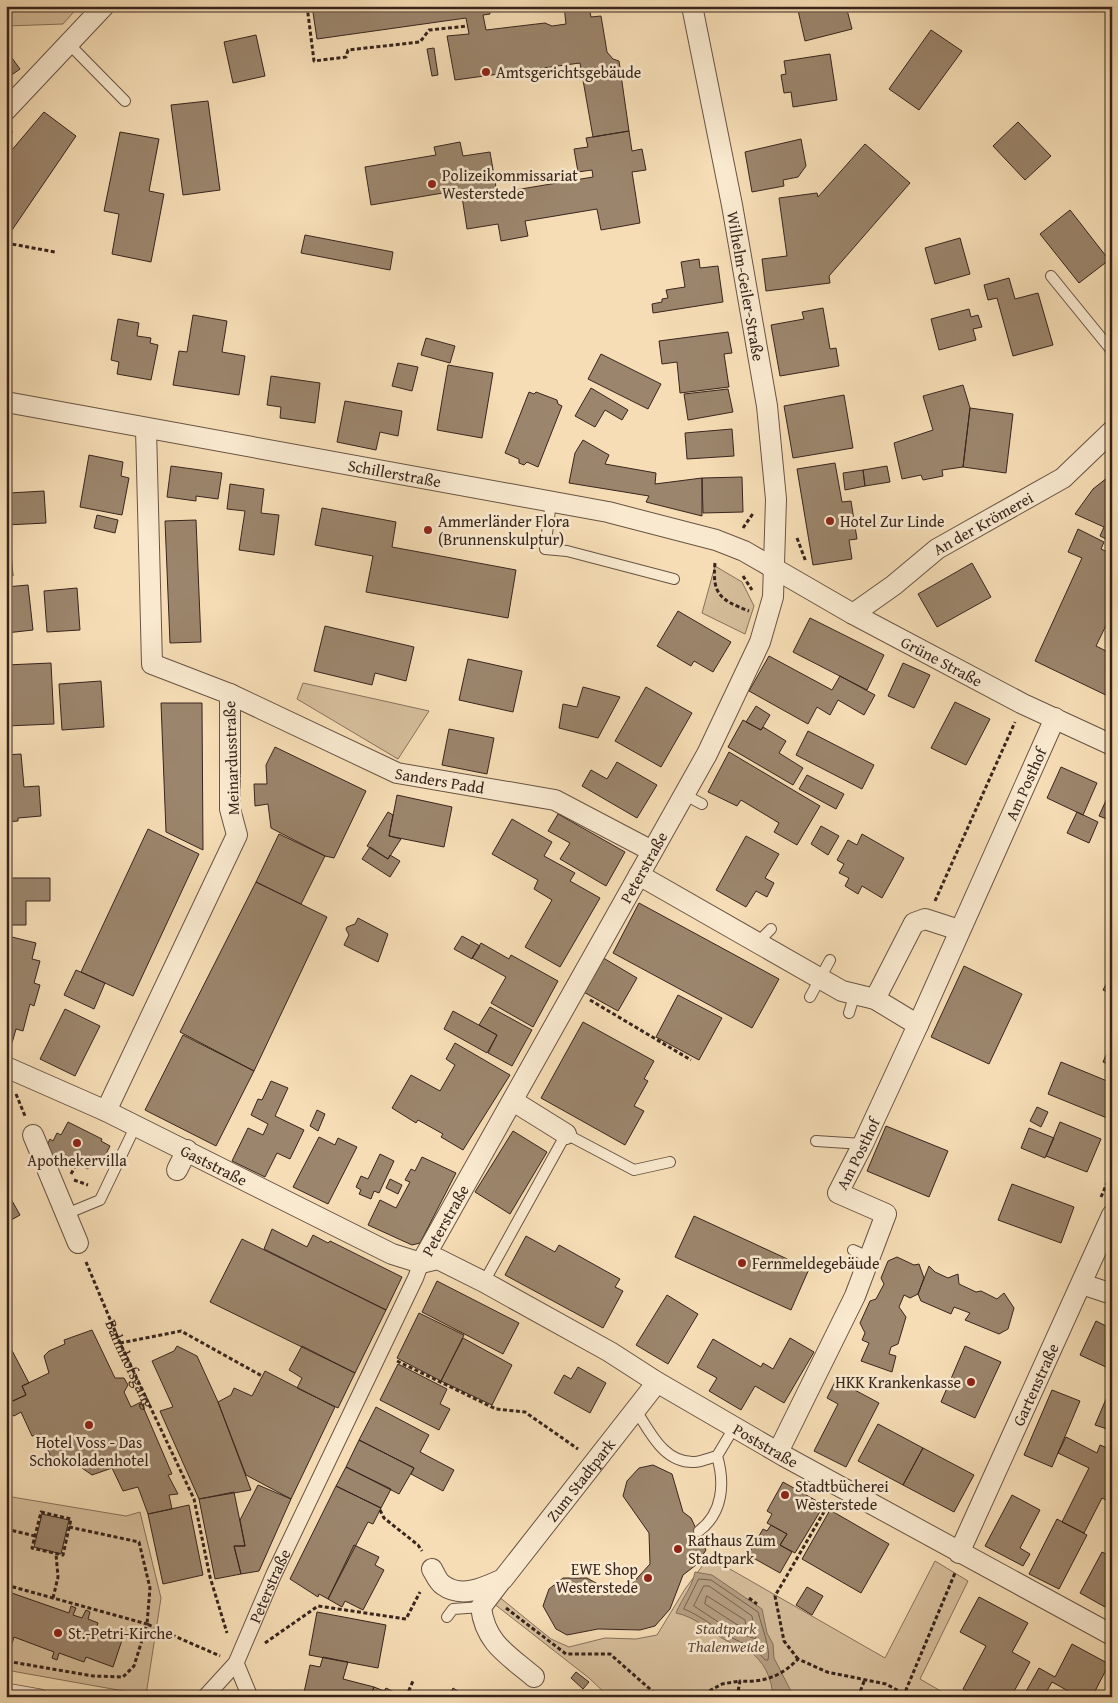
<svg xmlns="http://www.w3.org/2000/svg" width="1118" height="1703" viewBox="0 0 1118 1703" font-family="'Gentium Book Plus',serif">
<rect width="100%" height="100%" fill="#f6ddb5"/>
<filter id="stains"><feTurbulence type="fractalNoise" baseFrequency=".004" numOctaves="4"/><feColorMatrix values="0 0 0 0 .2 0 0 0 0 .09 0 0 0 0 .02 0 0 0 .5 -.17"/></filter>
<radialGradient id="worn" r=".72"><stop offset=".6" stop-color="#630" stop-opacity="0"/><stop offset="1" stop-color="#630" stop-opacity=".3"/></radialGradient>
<path fill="#d6be9b" stroke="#87725c" d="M6,6H79L63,24L6,26Z
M715,566L742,582L754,606L745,634L702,613Z
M303,683L429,711L398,759L297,699Z
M6,1496L126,1516L140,1512L161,1598L146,1695L6,1670Z
M709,1557L885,1658L935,1561L968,1581L920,1679L951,1697H609L589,1678L493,1603L498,1596L551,1639L569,1647L605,1638L636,1639L657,1635L685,1589Z"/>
<path fill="#b59e81" stroke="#836e59" d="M695,1572L712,1575L762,1609L767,1633L773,1644L774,1658L794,1697H773C772,1678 764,1661 748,1650C742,1646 733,1645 727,1641C709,1631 696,1617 676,1613C682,1598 692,1588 695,1572Z"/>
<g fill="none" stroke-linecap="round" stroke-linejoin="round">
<path stroke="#76624f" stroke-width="1" d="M699,1579L711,1580L758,1612C761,1624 771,1650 768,1660H765C753,1645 744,1645 729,1636C714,1627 701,1616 684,1609Z
M704,1586H709L752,1616L756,1639L732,1631L694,1606Z
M707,1596L745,1620L746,1627L736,1624L705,1604Z"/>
</g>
<path fill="#9b856c" stroke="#38251d" d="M312,6H489L490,14L483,15L486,30L545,23L552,26L566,24L564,6H589L591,17L601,16L607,52L613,59L619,61L629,131L593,137L580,63L455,80L447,36L469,34L466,18L317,39Z
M797,6H846L852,29L805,41Z
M931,30L962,51L919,110L889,89Z
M256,35L265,76L233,83L224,42Z
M434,48L438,75L432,76L427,49Z
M6,50L20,69L6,79Z
M830,54L837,100L793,107L791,92L784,93L781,75L786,74L784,61Z
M208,101L220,190L183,195L171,105Z
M44,112L76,136L10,233L6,232V157Z
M1018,122L1051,156L1025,180L993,146Z
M629,131L632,151L642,149L646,170L632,172L640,223L601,230L597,209L525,221L528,236L501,241L498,224L467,229L461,190L371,205L365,167L436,155L434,147L460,142L463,156L490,152L497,193L593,177L592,170L578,172L574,149L588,147L586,138Z
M120,132L159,139L149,191L164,194L151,262L112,254L119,214L104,211Z
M801,139L806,166L798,177L783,180L784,186L752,192L745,152Z
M865,144L910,183L829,276L830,283L766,291L762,259L787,256L779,198L817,193L818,197Z
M1070,210L1109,260L1079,283L1040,234Z
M305,235L393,252L390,270L301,253Z
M960,238L970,274L935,284L925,248Z
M699,259L700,268L718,266L723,302L653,313L652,304L662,302V299L668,298L666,290L685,287L681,262Z
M1009,278L1015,299L1038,293L1053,345L1013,356L997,298L988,300L984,285Z
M823,308L830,349L836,348L839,366L780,376L771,325L804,319L802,312Z
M969,309L971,317L978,315L982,327L973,329L976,340L939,350L931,319Z
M193,315L227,321L222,352L245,356L239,395L173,385L179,351L187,352Z
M118,319L139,323L137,336L151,338L150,343L158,345L151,380L117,374L119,362L111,360Z
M728,332L732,353L724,354L729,387L680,393L677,362L662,364L659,341Z
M426,338L455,346L450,363L421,355Z
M601,354L661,384L648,409L588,379Z
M398,363L418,367L412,391L392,386Z
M448,365L493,373L482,438L437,430Z
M271,376L320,383L315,423L280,418L281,407L267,405Z
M963,385L970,408L963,467L942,470L943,476L923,480L921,475L902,479L894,443L933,430L923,396Z
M591,388L628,410L622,420L605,410L595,427L575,416Z
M728,389L733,412L688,420L684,394Z
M529,392L534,394L536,392L557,400L558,404L562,406L538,467L527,462L524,465L519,463V459L505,453Z
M844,395L853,448L793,458L784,406Z
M345,401L402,411L398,436L380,432L376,450L337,442Z
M970,408L1013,414L1006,473L963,467Z
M732,429L734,456L687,459L685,433Z
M583,440L609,455L605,464L656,473L655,484L702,478V516L646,502L649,496L569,483L575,453Z
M89,455L123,462L121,476L129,478L122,515L80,507Z
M835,463L842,502L851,501L857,539L849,540L852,559L813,565L797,469Z
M171,466L222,473L218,499L196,496V501L167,497Z
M887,466L890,482L865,486L863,470Z
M863,470L865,486L845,490L843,473Z
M1112,474V542L1100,536L1104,527L1075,514L1093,489Z
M742,477L743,512L703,513L702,478Z
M6,480L9,493L44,491L46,523L6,525Z
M230,484L264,489L261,513L279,515L274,555L239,550L245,511L227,509Z
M322,508L396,522L392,547L516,570L508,618L366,592L373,556L315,545Z
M97,515L118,520L115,533L94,528Z
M196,520L201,642L170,643L165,521Z
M1078,529L1104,542L1101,549L1112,554V613L1096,646L1112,654V698L1035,661L1082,558L1068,552Z
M6,539H10L13,576H6Z
M972,563L991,597L937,627L918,594Z
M28,585L33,630L6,633V587Z
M77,588L80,630L47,632L44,591Z
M678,611L731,642L713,672L694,661L691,666L657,646Z
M810,618L884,655L867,690L793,652Z
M325,626L414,647L406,681L375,673L372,685L314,671Z
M769,656L832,690L840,676L875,695L864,715L838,700L830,715L817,707L808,724L749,691Z
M468,659L522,671L513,712L459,700Z
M51,663L54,724L6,726V665Z
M903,663L930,675L914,708L888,696Z
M101,681L104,727L62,730L59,684Z
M583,687L620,697L598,738L559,728L563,704L577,707Z
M646,687L692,713L661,767L615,741Z
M955,702L990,719L966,765L931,748Z
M161,703H202L203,850L166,832Z
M756,706L770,715L761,730L746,722Z
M743,720L761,730L763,727L786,741L779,753L803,768L793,785L728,747Z
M449,729L494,738L487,774L442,765Z
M808,731L874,765L862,789L796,755Z
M275,747L366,791L334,858L325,856L271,828L268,804L255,806L254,784H267L266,765Z
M729,752L820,806L797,845L774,832L779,823L741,800L737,806L708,792Z
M21,754L24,787L39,786L41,816L18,818V821L6,822V755Z
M617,762L657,785L637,818L582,786L591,770L607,779Z
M1061,767L1097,783L1083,815L1047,798Z
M807,775L844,794L836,809L799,789Z
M1112,787V821L1099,816Z
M397,795L452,807L444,847L389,836Z
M388,812L393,815L389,836L401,839L388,859L367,846Z
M1077,812L1098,822L1089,843L1067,833Z
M558,814L625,852L606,886L560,859L570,843L548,831Z
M512,819L552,842L544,856L575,873L570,881L600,898L560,967L525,947L552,900L534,889L538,880L492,854Z
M821,826L839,836L828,855L811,844Z
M148,829L199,854L133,996L81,972Z
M279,834L325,856L301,904L256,882Z
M862,834L904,858L882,898L862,886L858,894L845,886L849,878L839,873L844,864L837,860L848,840L857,845Z
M746,836L779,854L765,878L774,883L767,897L756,891L746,907L716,890Z
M370,847L388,859L390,855L400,861L390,877L362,859Z
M6,878H50V901H26V925H6Z
M256,882L327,917L254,1071L180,1032Z
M639,903L779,979L752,1028L613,953Z
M358,918L388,934L378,962L344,945L349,935L346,929L347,927L355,924Z
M462,936L480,946L472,959L454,949Z
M12,937L36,943L32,959L40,961L34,983L40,985L34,1006L30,1004L23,1031L16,1029L12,1043L6,1041V960Z
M481,943L509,959L511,955L558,981L533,1027L491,1003L506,977L472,958Z
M600,956L637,978L618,1011L580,990Z
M964,966L1022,994L989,1064L931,1037Z
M76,970L105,983L94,1009L64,995Z
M1112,973V994L1103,990Z
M678,995L722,1018L699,1060L656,1037Z
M490,1007L532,1030L512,1066L488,1053L497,1035L479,1025Z
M65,1009L100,1026L75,1076L40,1059Z
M453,1011L497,1035L487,1053L444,1029Z
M583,1022L654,1061L644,1079L648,1081L634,1106L644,1111L625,1145L541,1098Z
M183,1035L254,1071L216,1146L145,1110Z
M1112,1041V1066L1103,1062Z
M455,1043L510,1075L463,1150L441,1137L443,1134L418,1120L416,1123L392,1108L411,1075L440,1091L455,1065L446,1059Z
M1061,1062L1112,1083V1120L1048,1094Z
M271,1081L288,1088L275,1116L304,1130L290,1159L277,1153L265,1177L232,1161L248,1128L263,1135L268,1124L251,1115L258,1099L262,1100Z
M1037,1107L1048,1112L1041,1127L1030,1121Z
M317,1110L325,1114L318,1131L310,1126Z
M68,1122L102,1139L101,1141L110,1146L102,1162L93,1157L88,1169L72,1161L71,1165L58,1159L56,1162L42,1155L50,1139L53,1141L57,1133L61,1135Z
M1060,1122L1101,1139L1087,1172L1046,1156Z
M886,1126L948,1151L929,1197L867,1171Z
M1029,1128L1054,1138L1045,1158L1021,1148Z
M513,1131L547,1152L510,1214L475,1192Z
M319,1137L335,1145L338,1138L357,1147L328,1204L293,1187Z
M380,1154L394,1161L379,1193L374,1191L371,1199L359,1194L361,1190L356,1187L361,1176L368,1179Z
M422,1157L456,1173L420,1243L412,1245L368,1225L380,1200L396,1208L410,1182L405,1180L411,1169L415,1171Z
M390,1179L402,1185L398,1194L386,1188Z
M1012,1184L1074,1207L1061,1243L998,1220Z
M6,1190L20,1215L6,1223Z
M694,1216L809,1269L791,1310L675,1257Z
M272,1229L307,1247L313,1235L328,1243L330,1241L402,1277L386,1310L264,1249Z
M526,1236L555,1252L559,1245L620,1279L615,1287L623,1291L603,1328L505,1275Z
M242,1239L386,1310L355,1373L210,1302Z
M897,1257L914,1265L919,1264L924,1278L918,1294L910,1298L904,1295L899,1307L906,1317L898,1344L891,1347L889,1354L896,1356L892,1372L861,1361L869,1343L862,1340L865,1333L860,1323L870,1301L876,1299L884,1284L881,1278L888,1261Z
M929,1266L935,1272L948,1278L958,1274L959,1284L976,1292L981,1291L997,1299L1004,1293L1014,1308L1008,1329L999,1334L965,1320L970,1313L954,1307L951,1314L921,1301L918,1294Z
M437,1281L519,1323L503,1354L422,1312Z
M667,1295L698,1314L668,1364L636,1345Z
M419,1313L464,1335L441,1381L397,1358Z
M1096,1321L1112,1329V1361L1108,1368L1080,1355Z
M92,1330L115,1378H124L128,1385L124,1392L131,1407L141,1402L172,1474L168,1475L178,1494L169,1495L172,1509L148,1514L138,1487L123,1491L112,1468L92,1475L69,1459L53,1462L41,1434L32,1436L21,1412L14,1416L6,1411V1404L26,1395L22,1386L49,1373L44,1356L49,1351L65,1344L64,1340Z
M463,1338L512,1365L492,1405L441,1381Z
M790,1338L814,1352L784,1403L755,1386L741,1410L709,1391L717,1378L697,1367L713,1339L761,1367L763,1363L773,1369Z
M6,1339L29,1383L22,1386L26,1395L6,1404Z
M177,1346L197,1356L218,1402L251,1490L199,1499L160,1411L173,1407L152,1361L174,1351Z
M302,1346L355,1373L338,1408L297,1388L302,1378L289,1370Z
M965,1346L1001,1362L975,1418L941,1402Z
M398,1364L447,1389L440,1404L450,1409L439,1430L380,1400Z
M578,1367L606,1383L590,1413L554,1393L564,1375L571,1379Z
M265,1371L335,1407L291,1499L246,1475L218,1402L231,1395L234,1388L252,1396Z
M836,1380L879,1403L846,1467L814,1451L838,1404L827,1398Z
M1112,1385V1431H1108L1107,1429L1095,1425Z
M1052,1390L1080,1401L1052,1467L1024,1455Z
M376,1407L429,1435L420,1452L454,1470L443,1491L411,1474L414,1468L359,1440Z
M878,1424L923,1448L903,1485L858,1461Z
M1066,1437L1097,1453L1100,1445L1112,1450V1498L1110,1502L1102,1498L1084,1533L1062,1522L1089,1468L1058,1453Z
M359,1440L414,1468L399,1494L346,1467Z
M923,1448L974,1475L954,1512L903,1485Z
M653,1465L672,1474L683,1512L691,1518L706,1550L696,1565L683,1575L670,1609L655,1626L640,1630L598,1629L567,1635L556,1629L543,1606L549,1589L563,1578H587L603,1587L631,1585L650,1564L649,1533L623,1496L627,1481L639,1468Z
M346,1467L391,1489L381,1508L336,1486Z
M783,1482L824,1505L795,1553L780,1545L787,1534L767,1523L772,1514L767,1511Z
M258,1485L291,1499L259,1571L241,1574L234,1546H245L240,1520Z
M336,1486L381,1508L373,1524L368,1522L328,1599L319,1594L318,1597L290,1579Z
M234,1492L245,1546H234L241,1574L215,1579L199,1499Z
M1012,1495L1040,1510L1020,1548L1030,1554L1023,1566L985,1546Z
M189,1505L203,1575L163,1584L148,1514Z
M830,1510L889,1544L861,1593L802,1559Z
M42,1514L69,1520L61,1554L34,1547Z
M1057,1519L1087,1535L1059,1589L1029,1574Z
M771,1525L787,1534L780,1545L792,1552L780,1573L748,1555L763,1529L767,1531Z
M354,1545L379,1557L375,1565L384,1570L363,1610L345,1601L342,1607L328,1599Z
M1102,1552L1112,1557V1595L1105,1607L1080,1593Z
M807,1587L823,1596L812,1615L796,1605Z
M6,1591L69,1613L71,1606L76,1608L73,1615L82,1618L86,1610L90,1612L88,1619L98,1623L96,1628L123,1637L113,1667L86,1657L84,1662L59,1653L57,1660L52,1658L54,1652L14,1637L11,1647L6,1646Z
M979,1597L1028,1623L1012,1652L1030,1662L1011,1697H977L963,1689L986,1646L960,1632Z
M317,1612L386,1625L378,1668L309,1655Z
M1072,1644L1109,1664L1092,1697H1079L1052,1682L1044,1696L1046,1697L1024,1695L1039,1668L1055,1677Z
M323,1657L348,1662L343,1679L374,1687L370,1697H303L310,1665L320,1667Z
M576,1672L589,1682L583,1689L571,1678Z
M374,1687L384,1691L386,1688L404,1697H370Z
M453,1688L467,1697H449Z"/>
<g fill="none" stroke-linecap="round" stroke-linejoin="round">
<g stroke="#685343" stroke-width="12">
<path id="service" d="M69,44L125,101
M1051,276L1112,351
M551,502L545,549L567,551L674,579
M685,795L702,804
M757,943L771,929
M810,997L830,960
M849,1013L855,993
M816,1141L863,1144
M66,1214L100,1200L136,1125
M853,1250L871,1258
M484,1282L566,1134L634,1170L670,1162
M635,1409C650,1431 663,1463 694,1462C701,1462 710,1458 717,1456L735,1426
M699,1531C723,1513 725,1483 717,1456
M447,1617L453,1609L481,1607"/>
</g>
<g stroke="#685343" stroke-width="17">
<g id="pedestrian">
<path d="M236,1663L250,1697"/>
<path d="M6,1691L40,1697"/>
<path id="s2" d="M205,1697L236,1663L274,1574L416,1277L421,1263"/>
</g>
</g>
<g stroke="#685343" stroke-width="22">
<g id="minor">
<path d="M6,110L104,6"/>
<path id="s3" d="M6,402L608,512L716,540L744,551L853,614L1023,704L1112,745"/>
<path id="s4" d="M853,614L894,585L937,549L1063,478L1112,431"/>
<path id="s5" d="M230,694L397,773L555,800L652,851"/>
<path id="s6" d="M639,875L842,991L875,999L918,1025L1055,718"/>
<path d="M875,999L914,923L925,919L959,930"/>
<path id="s7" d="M6,1067L106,1111L392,1254L421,1263L438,1259L484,1282L610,1352L655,1381L784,1456L1112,1635"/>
<path d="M513,1101L566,1134"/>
<path d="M106,1111L237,835L230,809V694L152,664L146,429"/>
<path d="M33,1135L78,1243"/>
<path d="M177,1170L187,1150"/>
<path id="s8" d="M421,1263L707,754L760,642L773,597L776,499L767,406L732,205L692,6"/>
<path d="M1082,1284L1112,1294"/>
<path id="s9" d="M778,1452L855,1296L886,1214L838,1193L863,1144L918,1025"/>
<path id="s10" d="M959,1553L1112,1215"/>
<path id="s11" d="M432,1569C435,1574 438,1582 443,1585C462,1599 485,1587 503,1579L651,1390L655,1381"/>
<path d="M500,1582L481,1607C485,1643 508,1655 534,1677"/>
</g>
</g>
<g stroke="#38251d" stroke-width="3" stroke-dasharray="4 2.5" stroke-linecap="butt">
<path d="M307,6L314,61L346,57L348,50L420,42L429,30L468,26"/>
<path d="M6,138L12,131"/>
<path d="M6,243L55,252"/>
<path d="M743,528L754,512"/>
<path d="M797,538L806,562"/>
<path d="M715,563C712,594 720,600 749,611"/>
<path d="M743,576L752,590"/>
<path d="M935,901L1015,722"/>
<path d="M590,1000L691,1060"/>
<path d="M16,1094L25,1116"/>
<path d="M71,1174L77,1163"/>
<path d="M74,1180L88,1185"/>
<path d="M1101,1197L1112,1172"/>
<path id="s1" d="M86,1262L120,1343L194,1499L210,1577L227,1633"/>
<path d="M120,1343L181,1331L262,1376"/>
<path d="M397,1361L496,1409L525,1412L578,1449"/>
<path d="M380,1510L384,1518L418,1545L422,1551"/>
<path d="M41,1512L71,1519L63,1555L32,1548Z"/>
<path d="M69,1527L139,1542L150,1588L147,1624L220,1656"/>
<path d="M6,1529L35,1536"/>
<path d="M6,1585L147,1624L134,1666L123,1677L93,1676L6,1661"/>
<path d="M53,1598L58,1577L56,1554"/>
<path d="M749,1598L757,1604"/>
<path d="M506,1608L566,1654H610L659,1697"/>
<path d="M265,1643L318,1606L406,1619L420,1592"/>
<path d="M798,1659L784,1641L775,1596L828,1505"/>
<path d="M406,1697L413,1681"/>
<path d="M698,1697L722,1684L740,1681"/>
<path d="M737,1697L740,1681C763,1683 782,1676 798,1659L827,1672L886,1684L910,1697"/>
<path d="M858,1697L865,1679"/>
<path d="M903,1697L955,1573"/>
</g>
<use href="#service" stroke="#f9e9cf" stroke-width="10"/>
<use href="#pedestrian" stroke="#f9e9cf" stroke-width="15"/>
<use href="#minor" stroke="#f9e9cf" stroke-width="20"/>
</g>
<g fill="#8f2418" stroke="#f9e9cf" stroke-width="2">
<circle cx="486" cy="72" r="5"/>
<circle cx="432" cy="184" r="5"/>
<circle cx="830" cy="521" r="5"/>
<circle cx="428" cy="530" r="5"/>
<circle cx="77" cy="1143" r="5"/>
<circle cx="742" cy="1263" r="5"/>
<circle cx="971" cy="1382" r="5"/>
<circle cx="89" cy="1425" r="5"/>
<circle cx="785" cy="1495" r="5"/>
<circle cx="678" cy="1549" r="5"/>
<circle cx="648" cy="1578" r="5"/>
<circle cx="58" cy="1633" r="5"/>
</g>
<g text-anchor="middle" stroke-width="5" stroke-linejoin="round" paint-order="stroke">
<g font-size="16" fill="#38251d" stroke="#f9e9cf" text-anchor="start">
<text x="496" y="78">Amtsgerichtsgebäude</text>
<text x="442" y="181">Polizeikommissariat<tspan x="442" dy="18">Westerstede</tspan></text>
<text x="438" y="527">Ammerländer Flora<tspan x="438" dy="18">(Brunnenskulptur)</tspan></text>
<text x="840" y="527">Hotel Zur Linde</text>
<text x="77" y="1166" text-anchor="middle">Apothekervilla</text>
<text x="752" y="1269">Fernmeldegebäude</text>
<text x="961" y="1388" text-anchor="end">HKK Krankenkasse</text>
<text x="89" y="1448" text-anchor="middle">Hotel Voss - Das<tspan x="89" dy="18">Schokoladenhotel</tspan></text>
<text x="795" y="1492">Stadtbücherei<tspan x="795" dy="18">Westerstede</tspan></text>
<text x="688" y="1546">Rathaus Zum<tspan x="688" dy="18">Stadtpark</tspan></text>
<text x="638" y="1575" text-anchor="end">EWE Shop<tspan x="638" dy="18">Westerstede</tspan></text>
<text x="68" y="1639">St.-Petri-Kirche</text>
</g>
<g font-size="16" fill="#38251d" stroke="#f9e9cf">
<text transform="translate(746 286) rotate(80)" y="6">Wilhelm-Geiler-Straße</text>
<text dy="6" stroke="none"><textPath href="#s3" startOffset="395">Schillerstraße</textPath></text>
<text dy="6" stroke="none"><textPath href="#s4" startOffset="159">An der Krömerei</textPath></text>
<text dy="6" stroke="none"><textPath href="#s3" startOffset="980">Grüne Straße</textPath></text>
<text transform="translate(231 758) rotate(-92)" y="6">Meinardusstraße</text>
<text dy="6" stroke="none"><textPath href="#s5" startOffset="228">Sanders Padd</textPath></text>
<text dy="6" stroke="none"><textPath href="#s6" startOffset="582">Am Posthof</textPath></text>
<text dy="6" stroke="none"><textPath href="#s8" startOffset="454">Peterstraße</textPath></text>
<text dy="6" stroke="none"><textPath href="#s9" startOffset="358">Am Posthof</textPath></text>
<text dy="6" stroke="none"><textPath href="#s7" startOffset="230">Gaststraße</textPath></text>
<text dy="6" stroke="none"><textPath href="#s8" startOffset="49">Peterstraße</textPath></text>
<text dy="6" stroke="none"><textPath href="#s1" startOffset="111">Bahnhofsgang</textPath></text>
<text dy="6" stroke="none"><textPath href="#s10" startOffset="185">Gartenstraße</textPath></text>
<text dy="6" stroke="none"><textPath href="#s7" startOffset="854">Poststraße</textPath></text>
<text dy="6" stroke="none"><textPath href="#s11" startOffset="209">Zum Stadtpark</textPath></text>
<text dy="6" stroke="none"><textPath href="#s2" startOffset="130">Peterstraße</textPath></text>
</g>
<g font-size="16" font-style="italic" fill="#604b3c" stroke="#f9e9cf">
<text x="726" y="1634">Stadtpark<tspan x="726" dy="18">Thalenweide</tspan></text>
</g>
</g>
<rect width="1118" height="1703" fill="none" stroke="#f6ddb5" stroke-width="25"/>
<rect x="8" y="8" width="1103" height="1688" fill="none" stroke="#38251d" stroke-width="2.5"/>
<rect x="12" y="12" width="1093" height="1678" fill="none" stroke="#38251d"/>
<rect width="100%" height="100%" filter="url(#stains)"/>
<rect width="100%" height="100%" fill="url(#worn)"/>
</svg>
